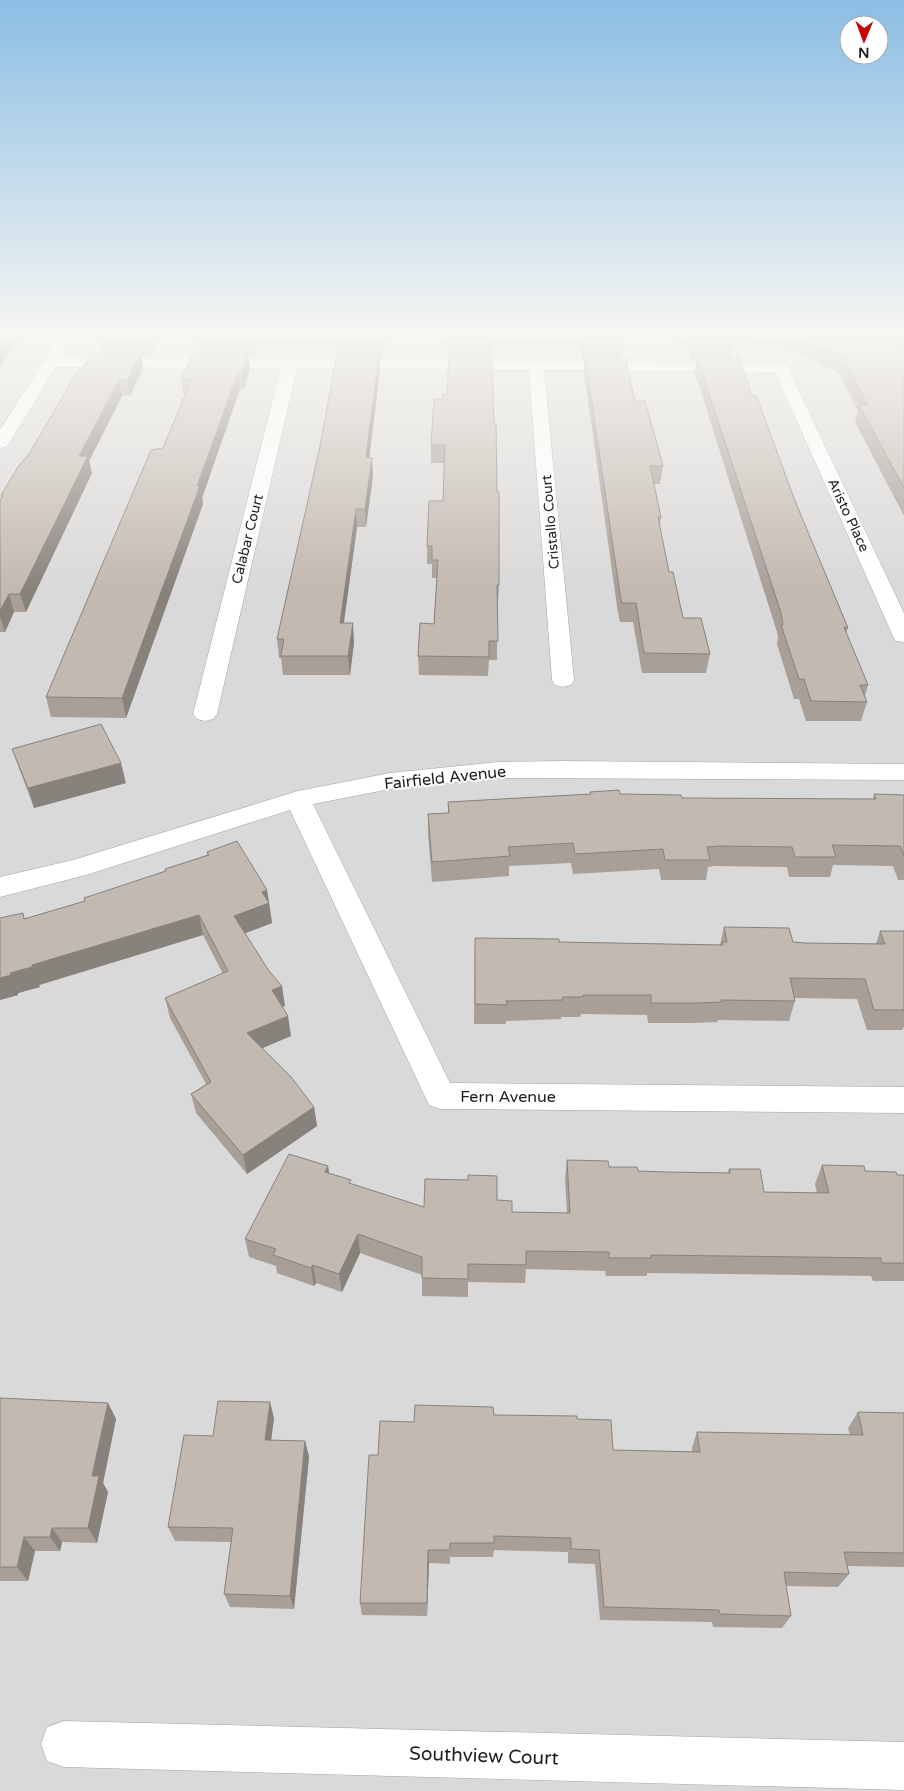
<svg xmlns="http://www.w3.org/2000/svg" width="904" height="1791" viewBox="0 0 904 1791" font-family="'Varela Round',sans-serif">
<rect width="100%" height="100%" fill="#eeeae1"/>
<path fill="#dad9d9" d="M0,338H904V1791H0Z"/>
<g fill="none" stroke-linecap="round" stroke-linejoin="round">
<g stroke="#a3a3a3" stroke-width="1">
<path id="street" d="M58,338H73L61,357L786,364L904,613V642L896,641L893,636L775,372L544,370L574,680L571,685L563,687L555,685L552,680L529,370L297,368L217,714L213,719L205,721L197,719L193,714L281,368L56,367L9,443L6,447L0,448V430Z
M562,761L904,764V780L498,778L390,789L313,804L450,1083L904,1087V1113L440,1109L429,1105L290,810L86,875L0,897V877L73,860L298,791L390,773L498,762Z
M64,1721L904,1742V1790L64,1767L47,1761L41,1744L47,1727Z"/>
</g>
<use href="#street" fill="#fff" fill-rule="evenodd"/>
</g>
<path fill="#a79f98" d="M159,338L150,356H141L143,369L130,396H122L89,461L92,473L26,612H14L5,632H0V500L1,497V495L29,454L82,369L102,353L99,340Z
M199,338H387L386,346H383L381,358H379L380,371L369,458L373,475L366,527H357L344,623L354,642L350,675H283L281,658H279L277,639L341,354L340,348L321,346H258L254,357H248L250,370L243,389H240L238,395L202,498L203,504L126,718L51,717L46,697L163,448L185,395H184L181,379L200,354L198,341Z
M439,338H625V348H622L621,356L635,401L663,466L660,484H654L661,517L660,527L669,572L683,618L710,654L706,673H642L633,622H620L618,613L584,372V360H582L580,348L575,347L492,346L494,424L499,585L498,603H497V660H489L488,676L419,675L418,656L434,624L437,578H432V564H427V546L443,501L445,463H431V445L443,399L447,394L450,347H439Z
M675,338H904V516L855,422L858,411L838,372L791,351L731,340L733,346L731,357L752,395L848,628L846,633L868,685L865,696L867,702L861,721H806L799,699H794L777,644L778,638L777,632L695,373L696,361H691L687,349H679Z
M12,749L126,783L34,808L19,768Z
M590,792L682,798L873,799L874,794L904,795V880H898L893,866L833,865L830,877H789L787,867L714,866L708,867L706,880H661L659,869L573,874L571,863L509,866V876L432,882L428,834V814L448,813V802L590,794Z
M207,852L267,890L272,923L245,933L285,1006L282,1007L291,1036L262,1048L314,1107L317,1126L247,1174L196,1113L191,1094L206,1084L170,1018L165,998L223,974L203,935L39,985L40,987L18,993V995L0,1000V918L23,913L25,919L85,901L165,871V869L207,855Z
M724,927L793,942L805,943L876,944L880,931H904V1027L902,1030H867L857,999L795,998V1001L789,1021L718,1020L717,1022L693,1023H648L647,1015L581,1014L580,1017H561V1019L506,1021V1024H474L475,938L559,942L720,945Z
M567,1160L638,1171L666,1172L728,1173L729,1169L764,1192L817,1193L815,1184L822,1165L865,1171L897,1175H904V1281H873L871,1276L647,1273V1276H606L605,1271L526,1269L525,1283L468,1282V1297L422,1296V1275L360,1253L342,1292L316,1283L314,1286L277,1273L276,1266L249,1257L245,1239L328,1166L329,1173L351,1184L424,1207L497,1200L512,1212L567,1213L565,1179Z
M0,1398L108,1403L116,1419L103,1483L108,1492L97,1543L62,1542L60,1551H35L28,1581H0Z
M858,1412L904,1413V1567L847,1566L849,1574L838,1587L786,1586L791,1616L782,1628L713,1627L712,1622L600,1620L595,1564L568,1563V1552L494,1550L493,1557H450V1564L429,1563L427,1616L362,1615L360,1603L378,1455L414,1422L494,1415L577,1419L613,1450L692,1452V1448L697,1432L850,1435L848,1428Z
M274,1418L271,1440L305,1441L309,1457L294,1609L230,1607L224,1594L231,1542L175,1541L168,1527L213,1436Z"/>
<path fill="#88827c" d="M5,338H20L0,367V346Z
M148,338H159L150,356L147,340Z
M253,338H257L258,346L254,357L252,341Z
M381,338H383V346L381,358Z
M141,353L143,369L130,396L127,380Z
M248,354L250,370L243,389L241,373Z
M379,355L380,371L367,475L366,457Z
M238,373L240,389L202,498L203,504L126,718L122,698Z
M119,380L122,396L89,461L92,473L26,612L20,594L79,456Z
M372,458L373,475L366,527L365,509Z
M356,509L357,527L341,642L340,623Z
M9,594L14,612L5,632L0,617V611Z
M353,623L354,642L350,675L348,656Z
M121,763L126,783L34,808L28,788Z
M267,890L272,923L238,936L234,916L262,892Z
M199,915L203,935L39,985L40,987L18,993V995L0,1000V978L10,973L32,965Z
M282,986L285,1006L275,1010L272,990Z
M288,1016L291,1036L251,1053L247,1033Z
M314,1107L317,1126L247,1174L243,1155Z
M328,1166L331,1185L325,1172Z
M358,1234L360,1253L342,1292L339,1274Z
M313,1265L316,1283L314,1286L311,1268Z
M270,1402L274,1418L269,1456L265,1440Z
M108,1403L116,1419L103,1483L108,1492L97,1543L88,1528L92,1476Z
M305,1441L309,1457L294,1609L290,1596Z
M52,1528L62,1542L60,1551L50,1537Z
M24,1537L35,1551L28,1581L17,1567Z
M428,1550L429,1563L427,1616V1603Z"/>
<path fill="#c2b9b1" stroke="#88827c" d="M0,338H5L0,346Z
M100,338H148L147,340H99Z
M199,338H253L252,341H198Z
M341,338H381V342H340Z
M450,338H492V343H450Z
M582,338H621L622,345L583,344Z
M691,338H730L733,346L693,345Z
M802,338H904V488L859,405H868L841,356Z
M92,353H141L127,380H119L79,456H88L20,594H9L0,611V500L3,495H1L18,467L29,454L79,369H82Z
M193,354H248L241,373H238L236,378L197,486H200L122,698L46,697L151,450L163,448L192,379H181Z
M337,354L379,355L366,457L372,458L365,509H356L340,623H353L348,656H281L284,639H277L320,446Z
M449,355L492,356L494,424H496L497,492H499V585H497L498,641H489V657L418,656L420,623L434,624L438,560H432V546H427L429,501H443L445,445H431L434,399H443V394H447Z
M585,356L625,357L635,401H645L663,466H650L661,517H658L669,572H673L683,618H701L710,654L644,653L636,603H622L620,594Z
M697,357H738L752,395H756L795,501L848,628L844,627L868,685H860L867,702L811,701L804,679H799L781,625H783L781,613Z
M101,724L121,763L28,788L12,749Z
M619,790L620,794L681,795L682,798L876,799L874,794L904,795V856L900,846L832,845L836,857H795L792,847L719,846L707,847L710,860H665L663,849L575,854L573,843L508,847L510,856L432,862L428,814L449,813L448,802L591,794L590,792Z
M237,841L267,890L262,892L269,903L234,916L269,971L282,986L272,990L288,1016L247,1033L291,1077L314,1107L243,1155L191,1094L211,1082L165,998L228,971L199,915L32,965V967L10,973L11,975L0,978V918L23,913L24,919L85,901L84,898L166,871L165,869L209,855L207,852Z
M724,927L789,928L793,942L805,943L885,944L880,931H904V1010H874L865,979L790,978L795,1001L721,1000L722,1002L698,1003H651V995H583V997H563V1000L506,1001L507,1005L475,1004V938L559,939V942L723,945L722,942H727Z
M289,1154L328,1166L325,1172L351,1180L349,1183L424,1207L425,1179L468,1180V1175L497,1176V1200L512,1201V1212L570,1213L567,1160L608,1161L609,1167H637L638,1171L666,1172L730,1173L729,1169H760L764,1192L829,1193L822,1165L864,1166L865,1171L896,1172L897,1175H904V1263H882L881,1258L651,1255V1258H609V1252L526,1251V1265L468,1264V1279L422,1278V1257L358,1234L339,1274L313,1265L311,1268L273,1255L276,1249L245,1239Z
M0,1398L108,1403L92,1476H99L88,1528H52L50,1537H24L17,1567H0Z
M218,1401L270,1402L265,1440L305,1441L290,1596L224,1594L233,1528L168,1527L184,1435L213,1436Z
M415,1405L493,1407L494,1415L577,1416V1419L611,1420L613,1450L700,1452L697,1432L863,1435L858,1412L904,1413V1553L844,1552L849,1574L784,1572L791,1616L720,1614L719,1610L604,1607L599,1550L571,1549V1538L494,1536V1543H450V1550H428L427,1603H360L369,1455H378L380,1421L414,1422Z"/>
<linearGradient id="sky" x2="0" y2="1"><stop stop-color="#8bbee4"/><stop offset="0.57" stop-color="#f7f6f2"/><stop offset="1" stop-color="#f7f6f2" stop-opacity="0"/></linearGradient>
<rect width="904" height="589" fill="url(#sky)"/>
<g text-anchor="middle" stroke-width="4" stroke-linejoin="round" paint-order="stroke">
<g font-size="14" fill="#1c1c1c" stroke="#fff">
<text transform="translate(849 515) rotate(65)" y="5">Aristo Place</text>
<text transform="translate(550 522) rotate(-95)" y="5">Cristallo Court</text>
<text transform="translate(247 539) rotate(-76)" y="5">Calabar Court</text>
</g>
<g font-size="16" fill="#1c1c1c" stroke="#fff">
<text transform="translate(445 777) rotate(-6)" y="6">Fairfield Avenue</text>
<text x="508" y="1102">Fern Avenue</text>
</g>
<g font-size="19" fill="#1c1c1c" stroke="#fff">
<text transform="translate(484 1755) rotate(2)" y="7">Southview Court</text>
</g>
</g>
<g transform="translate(864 40) rotate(181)"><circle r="24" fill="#ffffff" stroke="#a4a4a4"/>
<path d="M0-4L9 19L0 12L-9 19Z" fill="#c80400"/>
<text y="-8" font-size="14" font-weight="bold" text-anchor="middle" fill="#1c1c1c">N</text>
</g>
</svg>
